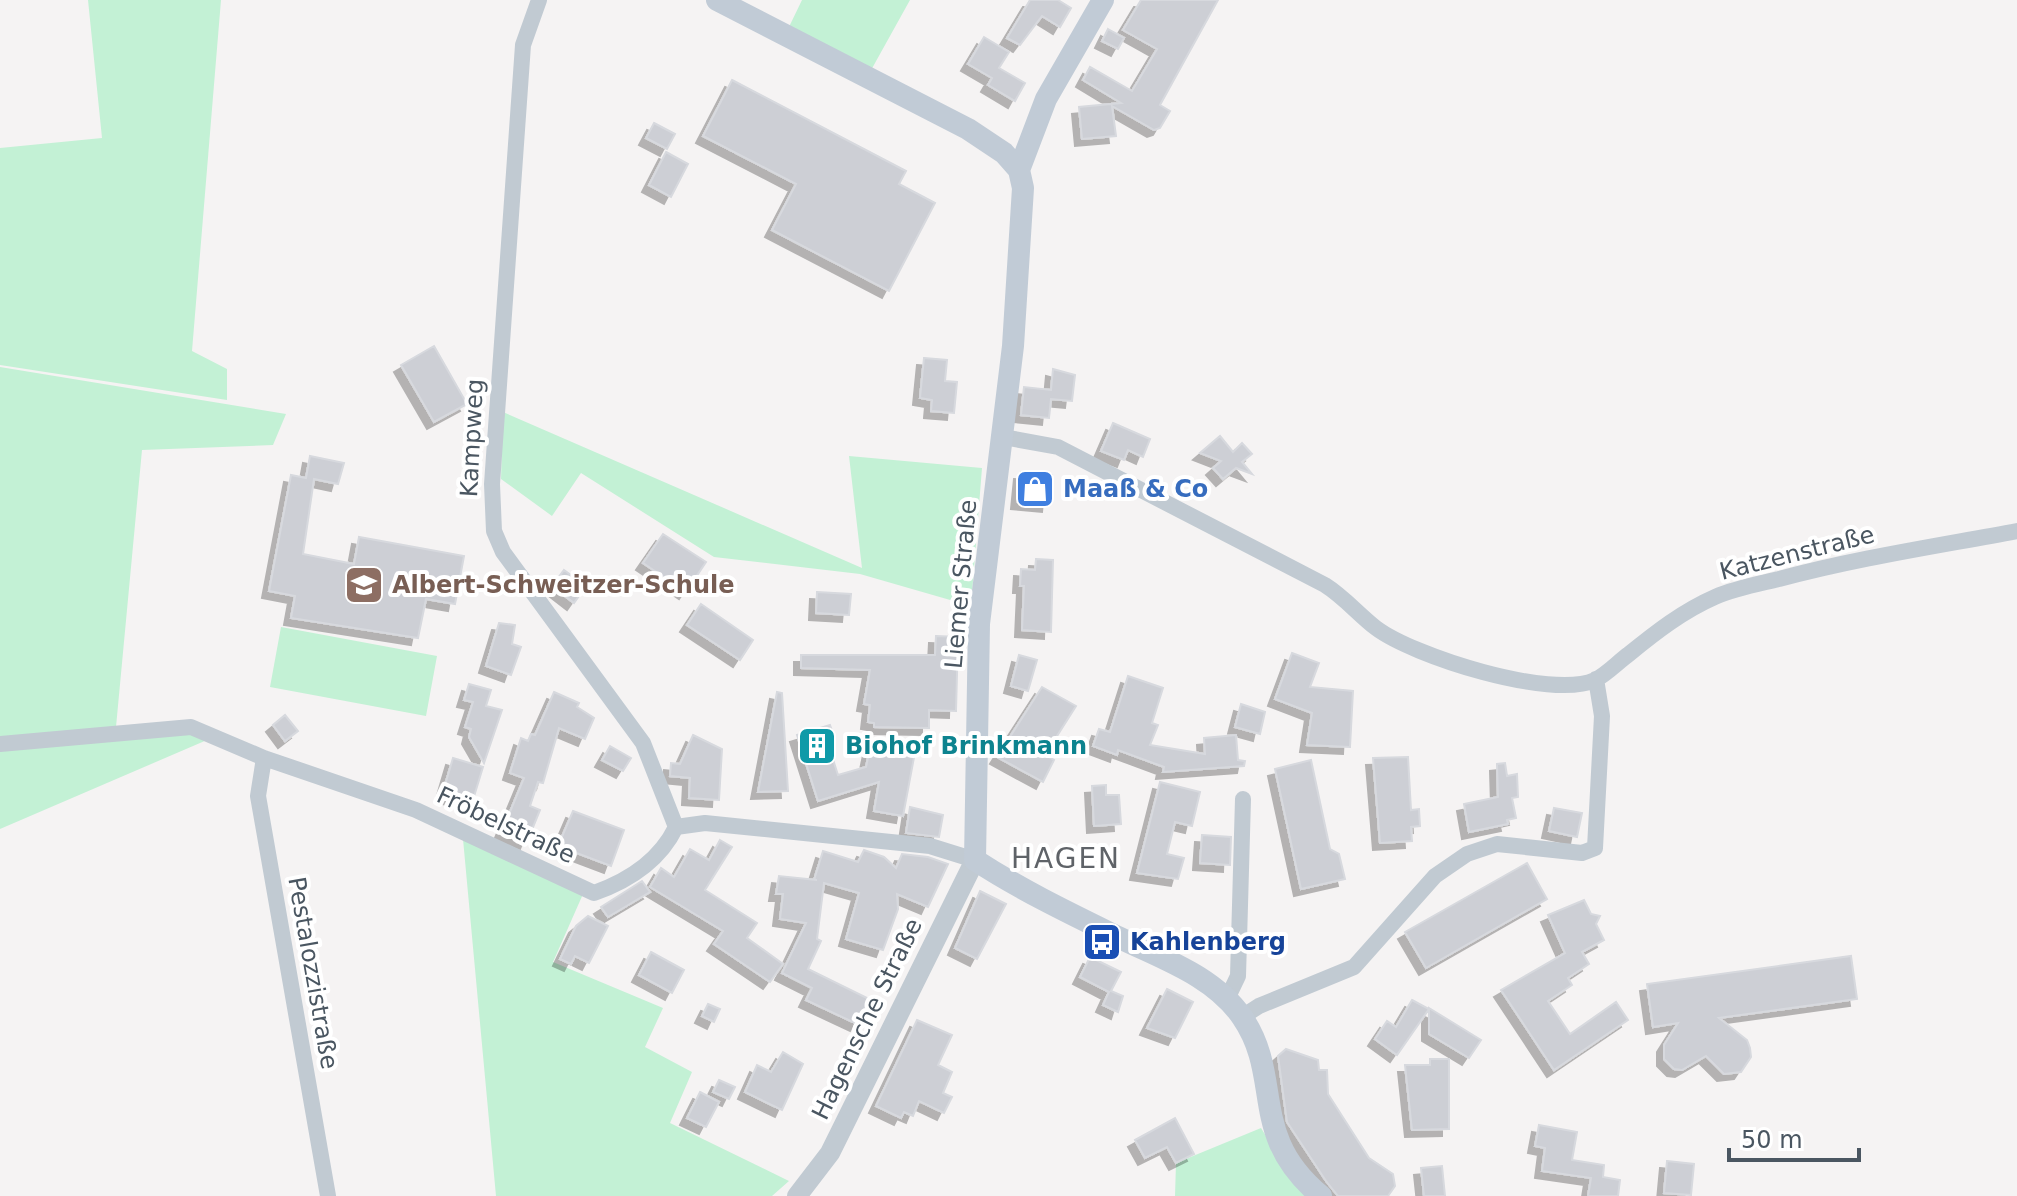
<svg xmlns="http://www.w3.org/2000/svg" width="2017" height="1196" viewBox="0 0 2017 1196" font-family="'DejaVu Sans',sans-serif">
<defs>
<filter id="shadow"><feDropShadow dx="-7" dy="7" stdDeviation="0" flood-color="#0004"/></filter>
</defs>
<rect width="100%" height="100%" fill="#f5f3f3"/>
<path fill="#c3f1d5" d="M88,0H221L192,351L227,369V400L0,365V148L102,138Z
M802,0H910L870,72L788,29Z
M0,367L286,414L273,445L142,450L116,727L0,738Z
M503,412L862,568L849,456L982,468L971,606L860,574L714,557L581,473L552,516L501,479Z
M281,627L437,656L426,716L270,687Z
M188,733L207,740L0,829V750Z
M463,839L587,885L553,962L663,1008L645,1047L692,1072L670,1123L789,1181L772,1196H496Z
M1261,1128L1288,1172L1317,1196H1175L1176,1163Z"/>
<path fill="#cdcfd5" stroke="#d7d9de" stroke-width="2" filter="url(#shadow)" d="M1030,0H1058L1071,8L1060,27L1042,16L1020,45L1007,38Z
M1141,0H1218L1160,105L1170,111L1160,128L1154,130L1112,106L1116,136L1082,139L1079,107L1121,103L1083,80L1090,67L1132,91L1157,49L1123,30Z
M1108,29L1124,38L1118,49L1102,41Z
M984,37L1009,52L999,68L1025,83L1015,101L988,85L992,78L968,64Z
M732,80L906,171L899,184L935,203L889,291L772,230L796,184L703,136Z
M654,123L675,134L667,149L646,138Z
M666,152L688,164L671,197L649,185Z
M434,346L467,404L434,422L401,365Z
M924,358L947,360L945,381L957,382L954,413L931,411L932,400L920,398Z
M1053,369L1075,375L1072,401L1051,399L1049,418L1021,415L1024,387L1051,390Z
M1113,423L1150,439L1143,457L1128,450L1124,460L1101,451Z
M1220,436L1233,452L1242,443L1252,454L1242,462L1252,474L1236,468L1223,479L1213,468L1221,461L1200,453Z
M310,456L344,463L338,484L314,479L303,554L354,564L359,537L464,556L455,604L426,599L418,638L291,618L295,596L269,591L291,475L306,478Z
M1021,472L1052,475L1049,505L1018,502Z
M663,534L706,562L686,592L643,563Z
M1036,559L1053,560L1051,632L1022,630L1024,586H1020L1021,569L1035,570Z
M564,570L586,586L574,603L552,586Z
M817,592L851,594L849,615L816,613Z
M701,604L753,640L740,660L687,625Z
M499,623L515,625L512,644L521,647L511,675L486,666Z
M936,636L958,637L956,711L929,710V728L874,727V723L868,722L870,705L864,704L870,670L801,668V655H935Z
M1292,653L1319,663L1310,687L1353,691L1350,747L1307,745L1312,713L1275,699Z
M1019,655L1037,660L1028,691L1011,686Z
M1128,676L1163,688L1152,723L1158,725L1150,745L1205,754L1204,738L1236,735L1238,760L1245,761L1244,766L1163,772L1164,767L1118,750L1117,755L1093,746L1099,729L1110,732Z
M469,684L491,690L486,706L502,710L484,763L469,737L471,729L465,727L473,702L464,700Z
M1042,687L1076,706L1045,755L1054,760L1043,782L997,757Z
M554,692L579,703L577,707L594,718L585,739L559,728L543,783L538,782L530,806L540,810L527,842L502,831L524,778L510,773L521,738L528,741L531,734L535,735Z
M777,692L782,693L788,791L758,792Z
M1241,704L1265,712L1260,734L1235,727Z
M285,715L298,731L285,741L273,725Z
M830,725L835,740L834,746L829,747L838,775L866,767L871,744L915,752L903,816L874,811L879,782L818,801L797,735Z
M693,735L722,749L719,800L689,798L690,778L670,776L671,763L680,764Z
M610,746L631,758L623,771L602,760Z
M1408,757L1411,810L1419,809L1420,826L1411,827L1412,841L1380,843L1373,758Z
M453,758L483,767L472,803L442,795Z
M1311,760L1330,849L1339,854L1345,879L1301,889L1275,769Z
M1505,763L1507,776L1517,774L1518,797L1512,798L1516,818L1507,820L1508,824L1469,832L1464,804L1498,797L1497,764Z
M1160,782L1200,792L1192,826L1175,822L1167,854L1184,858L1178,879L1137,873Z
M1106,785V795H1119L1121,824L1094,826L1092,786Z
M910,807L943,815L939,837L906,833Z
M1554,808L1582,813L1577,837L1549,831Z
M573,811L624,830L611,866L558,846Z
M1202,835L1231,837L1230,865L1200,863Z
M720,840L732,847L705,890L757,923L747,938L783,964L770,982L714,944L723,931L650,887L661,868L674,877L690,849L709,860Z
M864,850L884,857L896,868L902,854L928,857L948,864L928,907L897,894L898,909L883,950L846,939L859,893L824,883L817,939L821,941L808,969L869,999L857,1024L806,1000L812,988L782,973L806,923L780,919L783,894H776L779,876L817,880H814L823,851L858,862Z
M1527,863L1547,899L1426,968L1405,932Z
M642,881L650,892L608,917L601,907Z
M980,891L1006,904L977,959L955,948Z
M1584,900L1591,914L1600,916L1596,924L1604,940L1582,952L1589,964L1568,978L1572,985L1548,1001L1570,1034L1616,1002L1628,1020L1554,1070L1501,990L1565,953L1548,915Z
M588,916L608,926L589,963L575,956L571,964L560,959L576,926Z
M651,952L684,970L672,993L639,975Z
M1851,956L1857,999L1719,1018L1747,1040L1750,1048L1751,1057L1741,1072L1724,1074L1706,1056L1682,1070L1674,1069L1664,1059V1045L1678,1023L1653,1027L1647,984Z
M1090,957L1121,972L1111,991L1123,996L1118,1012L1103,1005L1109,992L1080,977Z
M1167,989L1193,1002L1175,1038L1147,1028Z
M1412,1000L1429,1009L1397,1055L1375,1039L1387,1021L1396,1027Z
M708,1004L720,1009L714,1022L702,1016Z
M1429,1008L1481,1040L1469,1058L1429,1034Z
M917,1020L952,1035L938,1065L952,1072L943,1093L952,1097L944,1113L919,1101L913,1116L904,1112L901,1118L876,1106Z
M1286,1049L1318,1060L1319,1070H1327L1328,1094L1369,1158L1393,1174L1395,1186L1388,1196H1338L1326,1181L1287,1122L1278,1056Z
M783,1052L803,1064L782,1110L745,1092L757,1065L771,1072Z
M1430,1059H1449V1129L1412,1130L1405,1065H1430Z
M719,1080L735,1087L729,1099L713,1092Z
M700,1092L719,1102L706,1127L687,1118Z
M1175,1118L1194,1154L1176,1163L1167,1147L1145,1158L1135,1140Z
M1539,1125L1577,1132L1572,1160L1604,1165L1603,1177L1620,1180L1618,1196H1588L1591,1178L1542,1171L1545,1148L1535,1146Z
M1667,1161L1694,1164L1691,1195L1664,1193Z
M1442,1166L1445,1196H1424L1421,1168Z"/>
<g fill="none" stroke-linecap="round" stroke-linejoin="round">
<path stroke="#c1cad2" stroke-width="16" d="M539,0L523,45L492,484L494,531L503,552L643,743L676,827
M1003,437L1058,447L1325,585C1344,597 1358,614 1376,628C1413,656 1551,700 1595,680C1607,674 1618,662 1629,654C1656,632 1683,611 1715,597C1735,588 1758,584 1779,579C1857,558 1937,546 2017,531
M0,744L191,727L264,758L416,810L594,893C628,881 660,860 676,827L705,823L930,846L975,860
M264,758L258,796L328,1196
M1227,999L1238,976L1243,799
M1242,1017L1259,1006L1354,967L1435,876L1467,854L1497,844L1582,853L1595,848L1602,716L1596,679"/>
<path stroke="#c1cad2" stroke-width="20" d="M797,1196L830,1153L975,860"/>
<path stroke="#c1cbd6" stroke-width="22" d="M717,0L968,129L1004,153L1019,170L1023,188L1013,346L979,624L975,860C1021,890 1071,914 1120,938C1163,959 1214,976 1242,1017C1284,1078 1247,1135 1321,1196
M1019,170L1046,99L1103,0"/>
</g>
<defs>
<g id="shop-square" transform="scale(2)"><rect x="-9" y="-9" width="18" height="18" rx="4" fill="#3f7fe0" stroke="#fff"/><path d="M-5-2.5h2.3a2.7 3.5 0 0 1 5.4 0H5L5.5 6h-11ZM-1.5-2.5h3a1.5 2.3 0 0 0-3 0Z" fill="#fff"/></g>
<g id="school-square" transform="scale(2)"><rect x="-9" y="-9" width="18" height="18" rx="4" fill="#8d6e63" stroke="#fff"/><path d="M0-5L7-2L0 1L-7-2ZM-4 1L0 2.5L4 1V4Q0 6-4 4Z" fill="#fff"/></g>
<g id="building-square" transform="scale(2)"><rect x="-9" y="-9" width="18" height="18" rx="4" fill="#0f9aa8" stroke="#fff"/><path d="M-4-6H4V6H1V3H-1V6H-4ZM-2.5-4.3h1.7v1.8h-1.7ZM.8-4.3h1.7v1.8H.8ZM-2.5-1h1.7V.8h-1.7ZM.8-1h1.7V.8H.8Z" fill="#fff"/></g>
<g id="bus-square" transform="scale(2)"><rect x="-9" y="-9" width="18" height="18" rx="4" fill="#1a4fb4" stroke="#fff"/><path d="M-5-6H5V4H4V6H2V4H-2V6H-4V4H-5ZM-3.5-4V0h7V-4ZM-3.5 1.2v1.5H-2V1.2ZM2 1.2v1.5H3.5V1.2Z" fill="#fff"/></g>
</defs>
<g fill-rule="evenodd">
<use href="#shop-square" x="1035" y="489"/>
<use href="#school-square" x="364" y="585"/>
<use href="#building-square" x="817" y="746"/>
<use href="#bus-square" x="1102" y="942"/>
</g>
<g text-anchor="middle" stroke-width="8" stroke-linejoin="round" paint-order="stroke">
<g font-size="24" fill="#4a5661" stroke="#fff">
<text transform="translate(472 438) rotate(-87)" y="8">Kampweg</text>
<text transform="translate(1797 553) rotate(-14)" y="8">Katzenstraße</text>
<text transform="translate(961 584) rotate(-85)" y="8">Liemer Straße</text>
<text transform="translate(506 825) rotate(25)" y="8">Fröbelstraße</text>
<text transform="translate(313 973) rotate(80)" y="8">Pestalozzistraße</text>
<text transform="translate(867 1019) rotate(-64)" y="8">Hagensche Straße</text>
</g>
<g font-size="24" font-weight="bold" fill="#366cbe" stroke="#fff" text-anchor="start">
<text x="1063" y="497">Maaß &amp; Co</text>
</g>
<g font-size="24" font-weight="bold" fill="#785e54" stroke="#fff" text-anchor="start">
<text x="392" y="593">Albert-Schweitzer-Schule</text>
</g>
<g font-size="24" font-weight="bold" fill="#0d838f" stroke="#fff" text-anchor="start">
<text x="845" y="754">Biohof Brinkmann</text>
</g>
<g font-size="24" font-weight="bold" fill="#164399" stroke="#fff" text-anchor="start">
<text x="1130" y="950">Kahlenberg</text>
</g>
<g font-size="28" letter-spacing="2" fill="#5f6368" stroke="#fff">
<text x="1066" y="868">HAGEN</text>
</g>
</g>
<path d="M1729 1148v12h130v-12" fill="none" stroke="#4a5661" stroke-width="4"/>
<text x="1741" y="1148" font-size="24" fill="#4a5661" stroke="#ffffff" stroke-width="6" paint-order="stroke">50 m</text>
</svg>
